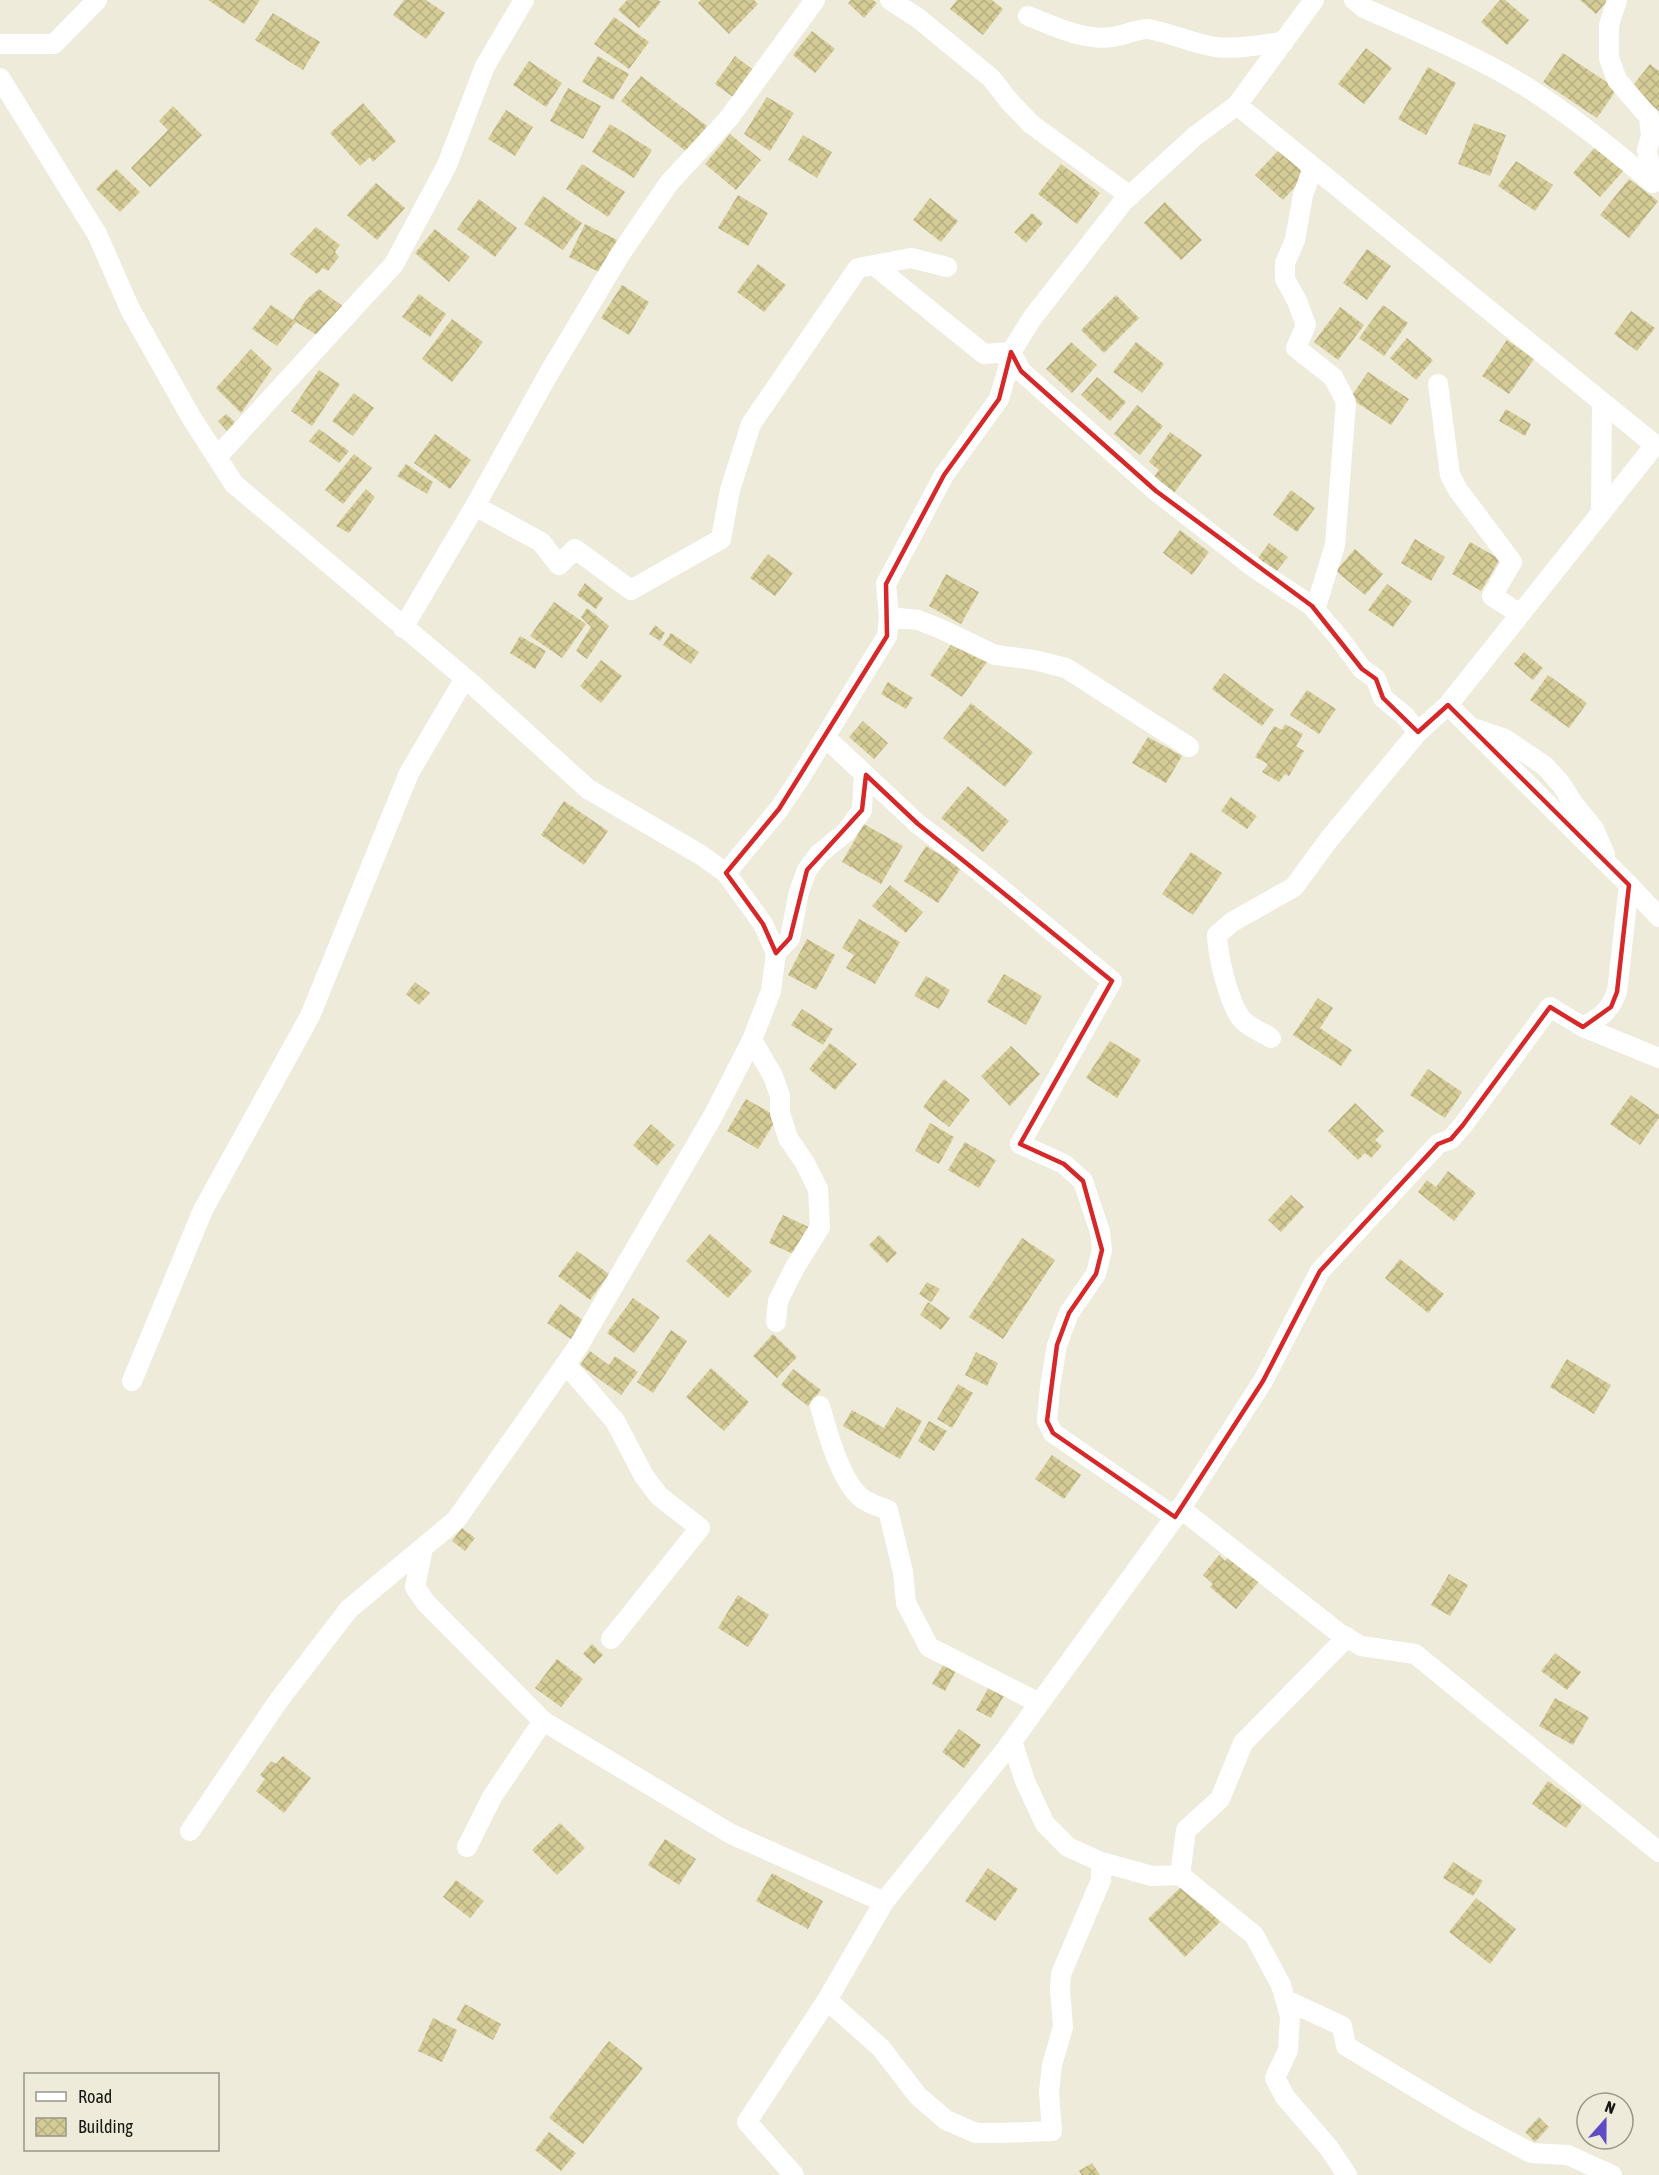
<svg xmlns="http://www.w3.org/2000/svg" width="1659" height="2175" viewBox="0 0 1659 2175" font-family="'Asap Condensed',sans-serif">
<defs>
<pattern id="building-cross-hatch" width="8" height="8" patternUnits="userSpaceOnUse" patternTransform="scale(1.5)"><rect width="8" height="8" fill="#d4cb96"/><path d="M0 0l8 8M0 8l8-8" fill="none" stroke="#b5ae80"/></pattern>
</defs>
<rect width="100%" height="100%" fill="#eeebdb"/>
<path fill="url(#building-cross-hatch)" d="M208,0H260L244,24Z
M404,0H426L445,13L426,39L393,15Z
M627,0H658L661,2L639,28L618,10Z
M701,0H754L758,4L729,34L698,3Z
M851,0H873L877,3L864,18L848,3Z
M957,0H992L1003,9L983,35L950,9Z
M1500,0H1505L1529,20L1507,45L1481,22Z
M1580,0H1608L1596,14Z
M273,13L320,42L303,70L255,40Z
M614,17L649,42L629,69L594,44Z
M812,31L835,49L815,73L793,55Z
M1366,48L1392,68L1364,104L1338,84Z
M1563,53L1617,89L1597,118L1543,82Z
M598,56L629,74L613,100L582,82Z
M735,56L755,71L736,99L715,84Z
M529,61L562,83L546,107L513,85Z
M1650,64L1659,71V111L1631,88Z
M1428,67L1456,83L1426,135L1398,119Z
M641,76L707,126L687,152L621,101Z
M568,88L601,106L583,139L550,121Z
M767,97L794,113L770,151L744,134Z
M363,103L396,141L373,162L370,157L360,166L330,133Z
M173,106L202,135L150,187L131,168L168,130L159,121Z
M506,110L533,127L515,156L488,139Z
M1474,123L1506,135L1490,176L1458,164Z
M610,124L652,150L634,178L592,152Z
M730,134L761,160L736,190L705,164Z
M803,135L832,152L817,178L788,160Z
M1597,145L1625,169L1600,197L1573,173Z
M1279,150L1306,175L1283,200L1255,175Z
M1516,161L1553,185L1535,211L1498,186Z
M582,164L625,192L608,217L566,189Z
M1061,164L1100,193L1077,224L1038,194Z
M116,169L140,192L120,212L96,189Z
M1629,179L1658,201L1629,238L1600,215Z
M376,183L405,208L377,240L347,215Z
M738,195L768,213L748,246L718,228Z
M543,196L582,223L563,250L524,224Z
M930,198L958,221L941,242L913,220Z
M479,199L517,228L495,257L457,229Z
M1165,202L1202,240L1181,260L1144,223Z
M1032,213L1043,223L1026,243L1014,232Z
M585,224L617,240L601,273L569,257Z
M316,227L340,245L335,252L339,257L328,271L323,268L317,274L290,254Z
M435,229L470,257L449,282L415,253Z
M1367,249L1391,266L1367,300L1343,283Z
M758,264L786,285L764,312L737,292Z
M622,285L649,302L629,335L601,318Z
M319,289L344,307L320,337L296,322L277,346L252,329L271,305L293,320L306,300Z
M419,294L446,314L430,337L402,317Z
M1116,295L1139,318L1104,353L1081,330Z
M1383,305L1408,323L1384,356L1359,338Z
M1340,307L1364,325L1338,360L1314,342Z
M1631,311L1655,328L1637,351L1614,334Z
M452,319L483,342L452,382L422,359Z
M1407,338L1433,360L1416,380L1390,358Z
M1507,340L1534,359L1509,394L1482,376Z
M1071,342L1097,365L1072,393L1046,369Z
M1136,342L1164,364L1142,393L1113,372Z
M251,349L272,369L241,413L216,388Z
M319,370L340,384L312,426L291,411Z
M1368,372L1409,399L1391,425L1350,398Z
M1097,377L1126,402L1110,421L1081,395Z
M354,393L374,408L353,436L332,421Z
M1137,405L1163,426L1140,455L1114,434Z
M1506,409L1531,424L1525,436L1499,421Z
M226,414L235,422L227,431L218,421Z
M319,429L349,451L339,463L309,441Z
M1170,432L1202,455L1174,493L1153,478L1159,470L1149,462Z
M435,434L471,460L450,489L414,463Z
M354,454L372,468L343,504L325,490Z
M406,464L433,482L427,494L397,476Z
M366,489L375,497L349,533L336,526Z
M1291,490L1315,508L1297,532L1273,515Z
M1180,530L1209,552L1192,575L1163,553Z
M1415,539L1445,557L1431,581L1401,563Z
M1470,542L1500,559L1481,591L1452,574Z
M1269,543L1288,557L1276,572L1258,558Z
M1355,549L1383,574L1365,595L1336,571Z
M768,554L793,573L775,596L750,578Z
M946,574L979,592L961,624L929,606Z
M585,583L603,598L596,609L577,595Z
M1387,584L1412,601L1393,627L1368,610Z
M554,602L586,624L562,658L530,636Z
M587,608L609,626L587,659L576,651L591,627L581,617Z
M655,625L665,633L660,641L649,634Z
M671,633L699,652L691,664L663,645Z
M520,636L546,651L535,669L510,653Z
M955,639L987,662L962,697L930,675Z
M1524,652L1543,668L1533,680L1514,664Z
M601,660L622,676L601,703L580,686Z
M1224,673L1274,710L1262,726L1212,689Z
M1548,675L1587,703L1569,728L1530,700Z
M888,682L913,698L906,709L881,694Z
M1307,690L1336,709L1319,734L1290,715Z
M971,703L1033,752L1005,787L943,738Z
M863,721L888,743L874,759L849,737Z
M1285,724L1303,734L1296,746L1304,751L1289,776L1285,774L1279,782L1262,772L1268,764L1255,757L1274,726L1282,730Z
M1148,737L1182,756L1166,783L1132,763Z
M968,786L1009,821L983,852L941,818Z
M1231,797L1257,816L1247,829L1221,811Z
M564,801L608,831L584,865L541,835Z
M864,824L903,846L881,884L842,862Z
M926,846L961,868L938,903L904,881Z
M1191,852L1222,873L1193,915L1162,894Z
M890,885L923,912L906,933L872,906Z
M859,919L900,942L875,984L846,968L854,955L842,948Z
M807,939L835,955L816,990L788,975Z
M1004,974L1042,996L1026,1025L987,1002Z
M926,976L950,990L939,1009L914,996Z
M415,982L430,993L419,1005L406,994Z
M1318,998L1333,1008L1320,1028L1352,1050L1341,1066L1293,1035Z
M802,1009L833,1029L823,1045L791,1025Z
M1110,1041L1141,1060L1117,1098L1086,1078Z
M830,1043L857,1064L835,1090L809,1069Z
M1011,1046L1040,1074L1010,1106L981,1076Z
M1428,1069L1462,1092L1445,1118L1410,1095Z
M944,1079L970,1100L949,1127L923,1107Z
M1631,1095L1659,1115V1118L1640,1145L1610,1124Z
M746,1099L778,1117L758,1149L727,1131Z
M1355,1103L1384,1131L1375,1140L1382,1146L1371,1158L1365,1153L1358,1160L1328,1131Z
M930,1123L954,1137L939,1164L915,1151Z
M651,1124L675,1145L657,1166L633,1145Z
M965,1142L996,1160L979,1188L948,1170Z
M1448,1171L1476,1193L1454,1221L1418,1192L1427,1180L1436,1187Z
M1291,1195L1304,1207L1281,1232L1268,1220Z
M783,1215L811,1228L798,1256L769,1243Z
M710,1234L752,1271L728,1298L686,1261Z
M879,1235L897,1253L887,1263L869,1245Z
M1022,1238L1055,1260L1003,1339L969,1317Z
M577,1251L609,1274L590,1300L558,1276Z
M1400,1259L1444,1294L1428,1313L1385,1278Z
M927,1282L940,1289L931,1302L919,1294Z
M633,1298L660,1317L634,1353L607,1333Z
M928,1302L950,1318L941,1330L920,1315Z
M560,1304L587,1323L574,1341L547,1323Z
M671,1330L687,1341L653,1393L637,1382Z
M773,1334L797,1357L777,1378L753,1356Z
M590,1351L609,1365L615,1356L638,1372L621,1395L580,1365Z
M976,1352L998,1363L987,1386L965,1375Z
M1567,1359L1611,1385L1594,1414L1550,1387Z
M711,1368L749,1402L724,1431L686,1397Z
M793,1369L821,1390L808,1406L781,1385Z
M958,1384L973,1393L952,1428L937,1419Z
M897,1407L922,1421L900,1459L843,1426L852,1410L884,1428Z
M929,1421L947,1431L934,1451L918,1441Z
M1052,1455L1081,1475L1064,1499L1035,1479Z
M462,1528L475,1538L465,1551L452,1541Z
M1231,1554L1261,1579L1236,1609L1210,1587L1213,1584L1203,1575L1219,1555L1225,1561Z
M1449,1574L1468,1585L1450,1616L1431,1605Z
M738,1595L769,1615L748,1647L718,1628Z
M592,1644L603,1655L594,1664L583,1654Z
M1555,1653L1581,1672L1567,1690L1541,1671Z
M557,1659L583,1679L561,1707L535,1688Z
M946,1660L958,1667L945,1691L932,1684Z
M990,1685L1005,1694L991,1718L976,1710Z
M1555,1698L1589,1717L1573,1745L1539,1726Z
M959,1729L981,1745L964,1768L942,1752Z
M283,1756L311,1778L284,1813L256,1791L265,1779L260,1775L271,1761L276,1764Z
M1548,1781L1582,1806L1566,1828L1532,1804Z
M560,1823L585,1848L557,1875L532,1850Z
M665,1839L696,1859L679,1885L648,1865Z
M1453,1862L1483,1881L1473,1896L1443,1878Z
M988,1868L1018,1889L995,1921L965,1901Z
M772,1873L823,1901L808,1929L756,1901Z
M456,1880L484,1901L470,1918L443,1897Z
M1183,1885L1220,1922L1185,1957L1148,1919Z
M1476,1898L1516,1929L1490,1964L1449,1932Z
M465,2004L501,2024L493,2040L456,2020Z
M433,2018L457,2030L442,2062L418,2051Z
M609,2041L643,2068L583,2144L549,2118Z
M1539,2117L1549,2127L1535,2142L1525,2132Z
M549,2132L576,2153L561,2171L535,2150Z
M1092,2163L1100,2175H1082L1079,2171Z"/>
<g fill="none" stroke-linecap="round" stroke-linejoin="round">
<path stroke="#fff" stroke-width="20" d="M890,0L918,18L991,78L1010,102L1031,124L1130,196
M1354,0L1364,8C1418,32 1474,55 1525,86C1570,114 1612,149 1653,183L1647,150L1651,136L1649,117L1617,80L1609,58V25L1617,0
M1028,16C1054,26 1083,41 1112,37C1122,36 1140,28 1148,29C1170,33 1192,43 1215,47C1238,50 1261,44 1284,42
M0,44H54L97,0
M0,78L97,234L130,309L191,417L234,484L472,684L588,789L701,855L726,873L763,924L776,953L771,991L752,1040L713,1116L579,1345L456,1520L349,1609L279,1700L190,1831
M1313,167L1303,195L1295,240L1285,263V279L1297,301L1306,325L1296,348L1333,377L1346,402L1335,545L1315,610
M875,266L984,354L1011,352L1021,371L1156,491L1256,569L1312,606L1340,639L1362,669L1376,679L1383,698L1405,716L1418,732L1448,705
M1438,384L1450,475L1458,490L1512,562L1492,596L1520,614
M217,457L394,264L447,165L485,66L524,0
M475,506L549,373L619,256L669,183L729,118L815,0
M1601,513L1602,402
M889,617L918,620L941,629L995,655L1034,660L1066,668L1189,747
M403,628L475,506L541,542L559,565L575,549L631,590L721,539L730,490L751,424L858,268L911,258L947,267
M1476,729L1505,739L1545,766L1561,784L1573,803L1594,829L1605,855
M826,738L918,824L983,874L1112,981L1020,1144L1064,1164L1083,1181L1100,1232L1102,1250L1096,1274L1069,1313L1057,1345L1050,1387L1047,1421L1053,1433L1175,1517
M726,873L779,809L798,781L887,636L889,617L886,584L944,475L999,399L1008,368L1011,352L1033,317L1123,202L1195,136L1237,105L1314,0
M1629,885L1659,917
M776,953L790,938L799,892L807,870L819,854L846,832L862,810L864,774
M1583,1027L1659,1058
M1271,1038C1262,1032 1246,1026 1240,1017C1228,999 1218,957 1217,935L1232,922L1294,887L1330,838L1418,732
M752,1040L773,1076L780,1096V1113L788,1138L805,1163L818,1189L820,1227L794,1269L778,1301L776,1322
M566,1364L615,1421L644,1476L659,1496L700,1528L611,1639
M132,1381L203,1210L310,1016L409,773L465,678
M820,1406C827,1431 842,1488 866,1501C873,1505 881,1507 888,1510L903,1572L906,1603L929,1647L1039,1703
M1180,1508L1339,1633L1361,1646L1415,1654L1659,1852
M423,1548L415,1587L426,1603L543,1721L731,1834L884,1902
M1012,1741L1025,1781L1045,1824L1068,1847L1101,1862L1152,1876L1180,1875L1254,1935L1281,1985L1290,2016L1288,2050L1275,2078L1285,2097L1329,2148L1347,2175
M467,1847L492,1797L543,1721
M1180,1875L1186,1830L1220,1799L1243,1743L1347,1637
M827,2000L881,2048L918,2096L946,2120L976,2133H1002L1052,2131L1049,2092L1052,2065L1063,2027L1060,1989L1061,1974L1101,1880V1862
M1286,2000L1342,2026L1346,2046L1466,2118L1531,2153L1568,2155L1612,2175
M794,2175L747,2122L827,2000L884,1902L1007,1748L1175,1517L1263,1381L1320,1271L1438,1144L1451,1139L1463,1125L1550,1007L1583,1027C1601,1017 1609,1012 1617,992L1629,885L1448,705L1655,445L1237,105"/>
</g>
<path fill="none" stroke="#d62828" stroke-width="4.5" stroke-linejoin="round" d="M1011,352L1021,371L1156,491L1312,606L1362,669L1376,679L1383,698L1418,732L1448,705L1629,885L1617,992L1611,1007L1583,1027L1550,1007L1463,1125L1451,1139L1438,1144L1320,1271L1263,1381L1175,1517L1053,1433L1047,1421L1057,1345L1069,1313L1096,1274L1102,1250L1083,1181L1064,1164L1020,1144L1112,981L918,824L866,775L862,810L807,870L790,938L776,953L763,924L726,873L779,809L887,636L886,584L944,475L999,399Z"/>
<rect x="24" y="2073" width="195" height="78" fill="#eeebdb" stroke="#98968a" stroke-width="1.5"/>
<rect x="36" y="2092" width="30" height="9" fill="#ffffff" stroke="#98968a" stroke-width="1.5"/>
<text x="78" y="2103" font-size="18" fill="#181711">Road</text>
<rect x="36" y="2118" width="30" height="18" fill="url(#building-cross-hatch)" stroke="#98968a" stroke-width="1.5"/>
<text x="78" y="2133" font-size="18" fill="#181711">Building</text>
<g transform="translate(1605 2121) rotate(21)"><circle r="28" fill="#eeebdb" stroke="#98968a" stroke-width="1.5"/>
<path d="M0-4.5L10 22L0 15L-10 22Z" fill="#614bc4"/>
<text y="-9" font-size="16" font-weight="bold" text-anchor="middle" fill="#181711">N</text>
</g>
</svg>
